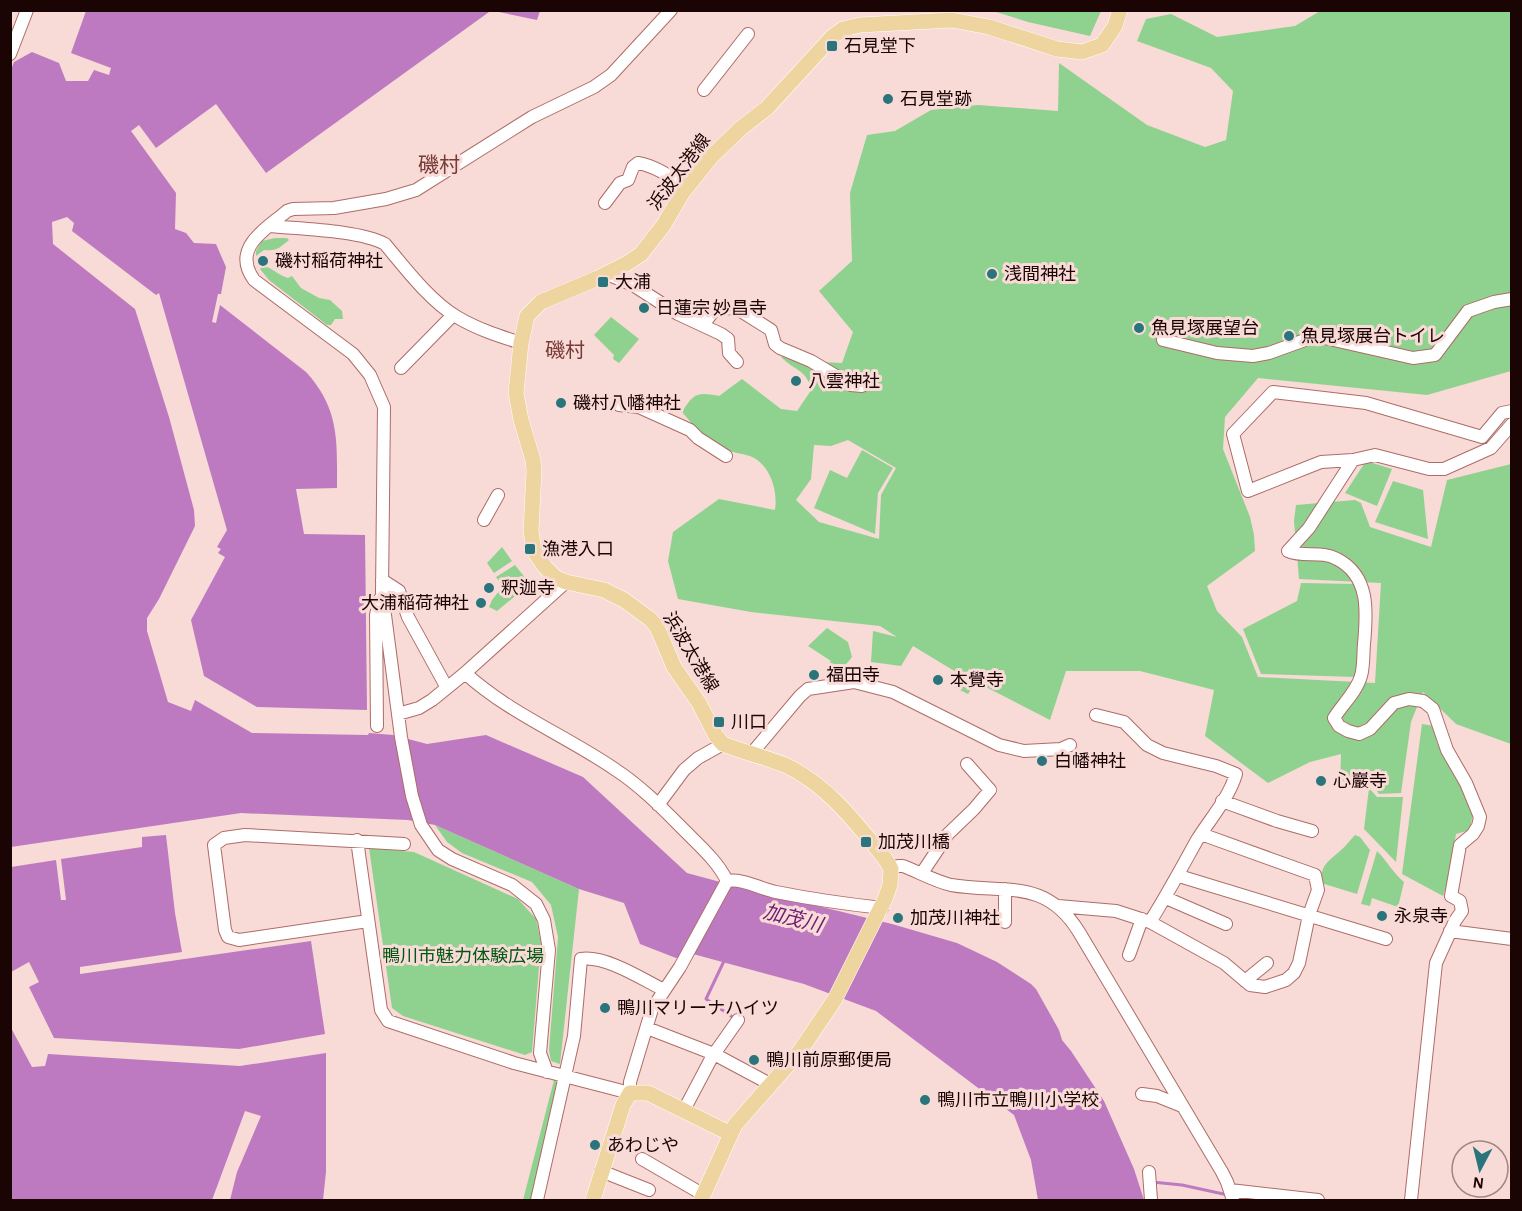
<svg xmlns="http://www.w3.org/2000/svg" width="1522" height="1211" viewBox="0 0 1522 1211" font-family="'Alegreya Sans','Noto Sans JP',sans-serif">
<rect width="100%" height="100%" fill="#f8dad7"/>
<path fill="#8fd28f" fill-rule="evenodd" d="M993,11L1101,10V11L1090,36L1028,22Z
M1320,11H1511V371L1427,395L1258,378L1225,417L1223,449L1250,517L1254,535L1255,551L1207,586L1217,611L1242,637L1258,677L1375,683L1381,583L1299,579L1294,521L1296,505L1355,500L1361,503L1370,527L1431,547L1447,480L1511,464V744L1456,724L1423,692L1411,722L1401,793L1379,794L1369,780L1340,784L1341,754L1310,762L1268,783L1205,736L1214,690L1140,671H1066L1050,720L951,669L913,646L901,666L871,662L873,631L897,637L880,626L751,612L678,599L668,561L673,532L719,499L775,510C778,490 770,464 750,456C740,453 728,452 719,447C703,438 693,425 682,412C694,393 697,392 719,396L742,379L781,409L797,411L812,389C804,368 795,371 781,357L787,356L799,361L842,363L853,332L819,291L852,261L850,193L867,135L895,131L931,110L978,105L1058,111L1059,63L1147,125L1205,147L1226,140L1233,91L1211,68L1137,41L1146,19L1171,14L1217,37L1295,26ZM848,440L896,468L881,495L879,539L819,522L796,500L811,479L814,445L831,446Z
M275,238H287L289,240C279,248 278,251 264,250L256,256V251L262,241Z
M263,266C273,268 278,275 288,278L292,276L301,288L319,298L330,300L342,311L343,319H335L331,325H327L269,280L260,269Z
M611,317L639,339L619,363L613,359L614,355L594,335Z
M862,450L893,468L878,493L875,534L814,508L830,470L847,478Z
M1366,461L1392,469L1377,506L1345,493Z
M1393,481L1423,490L1428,539L1375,522Z
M502,547L512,561L494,573L487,563Z
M515,565L530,584L497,611L489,607L492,600L503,586L496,577Z
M1301,583L1355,584L1360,602V667L1355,677L1261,674L1243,629L1297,601Z
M827,628L848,642L852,657L834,679L828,666L831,661L808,646Z
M955,673L975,683L968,694L950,685Z
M1422,724L1434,726L1437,743L1462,784L1473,812L1470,830L1456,834L1448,881L1443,896L1402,874Z
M1369,788L1377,797H1403L1396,862L1364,829Z
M435,825L579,889L560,1064L551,1061L549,1050L558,937L551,905L532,882L462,853L447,842Z
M1355,835L1360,837L1370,850L1357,894L1321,883C1320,865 1329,861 1341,850C1346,846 1350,840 1355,835Z
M369,848L414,852L518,899L536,919L541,943L532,1052L525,1055L403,1016L392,1008Z
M1377,851C1387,861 1393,873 1404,882L1398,907L1372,898L1370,906L1361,904Z
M554,1080L561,1084L534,1200H523Z"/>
<path fill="#bd7ac1" d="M86,11H488L489,12L266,173L216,104L156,148L139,125L131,131L176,193L175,229L186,233L194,243L216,244L226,267L221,294H218L212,322L216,323L220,305L306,372C340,409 337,442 337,488L296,489L304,534L365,535L367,710L257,707L204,676L191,620L225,557L218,553L221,549L217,547L227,530L159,293L156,295L72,231L74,223L67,217L52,222L53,244L135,309L169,417L194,510L195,526L159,599L147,618V631L168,702L191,711L195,700L252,733L368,735L369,733L393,735L427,744L486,735L583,777L687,873L735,886L892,924L957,943L997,962L1031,984L1036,989L1059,1030L1062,1040L1071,1051L1104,1101L1134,1169L1144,1200H1038L1031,1160L1014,1115L876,1011L804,984L693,954L676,958L640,944L624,903L579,889L435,825L408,820L241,813L11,847L10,72L14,62L32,52L59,63L66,81H88L94,70L109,75L111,68L71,53Z
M494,11H540L537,20Z
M166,835L175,913L182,952L80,967V974L311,941L325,1034L239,1049L54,1038L29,987L39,982L29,962L11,972V867L56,860L61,900H66L61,859L142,847V837Z
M10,1026L32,1067L45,1066L48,1054L240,1066L326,1053V1172L323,1200H11Z"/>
<path fill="#f8dad7" d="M245,1111L261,1116L237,1172L230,1200H212Z"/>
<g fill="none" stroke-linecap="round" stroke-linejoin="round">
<path stroke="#bd7ac1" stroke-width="3" d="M724,961L706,999L734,1018
M1152,1182L1182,1185L1228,1195
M1235,1196L1249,1198"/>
<g stroke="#ae6c67" stroke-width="14">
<path id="minor" d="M10,54L27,10
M704,90L748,34
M605,203L620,183L628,180L633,167L638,163C656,166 672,177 686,188
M269,226C299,229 360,230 385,244C405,268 430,301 457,317C477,329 499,336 521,343
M607,274L633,285L678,314L721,334L728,339L729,353L737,362
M703,325L715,309L736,308L771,330L775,344L780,348L811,361L851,385L862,386L865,382
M1163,340L1217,353L1253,356L1269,353L1316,336L1413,358L1435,355L1468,311L1494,302L1512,299
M401,368L453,315
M619,405L639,407L690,430L698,438L726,456
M1353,460L1321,462L1248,491L1233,434L1273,392L1366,403L1482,437L1502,413L1512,411
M484,520L498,495
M382,580L399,591L408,617L447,688
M398,714L419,708L432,700L464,674L566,582
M1096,715L1124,722L1147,745L1163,753L1216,766L1236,774C1229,798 1210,819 1197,840C1182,867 1167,895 1150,922
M377,726L376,615L380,599
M752,753L800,696L808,689L854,682L893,692L999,745L1024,751L1061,749L1070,745
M1222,801L1277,821L1312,831
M658,805L684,770L698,758L723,744
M357,840L381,1010L388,1021L514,1063L630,1093V1082L652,1009L680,967L727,881C718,862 700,846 685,831C664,810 642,787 616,770C567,736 510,714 465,673
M891,869L898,866H903C919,872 934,881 951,885C1004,894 1045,877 1079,932L1222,1172L1227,1182L1233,1200
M922,873L948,834L974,809L990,790L967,764
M1179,876L1386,939
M727,881C742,878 761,889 776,892C811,899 846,904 882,908
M1005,889V922
M1166,898L1226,924
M1058,906L1116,911L1150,922L1224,963L1250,985L1265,987L1286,980L1294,973L1299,963L1309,915L1318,890L1315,875L1201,834
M368,921L239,940L228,937L225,930L214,845L224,838L245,835L404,844
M1450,931L1512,939
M1129,955L1142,919
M1245,981L1267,963
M647,1028L714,1054L770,1084
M547,1072L540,1053L549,950L544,920L536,904L512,885L452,859L438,850L421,825L412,796L401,737L382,592L384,407L370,375L353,354L254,280C231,248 265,230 287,211L293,209L334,208L386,199L416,190L532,117L594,87L611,75L671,10
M1142,1094L1157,1096L1182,1106
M684,1110L712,1057L738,1020
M642,1159L704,1195
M601,1171L649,1190
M1149,1172L1151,1200
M1230,1190L1318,1200
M537,1200L574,1036L581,959C605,955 642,979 664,990
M1411,1200L1436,963L1455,921L1462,911L1460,901L1451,896L1460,845L1473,834L1478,826L1480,817L1466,783L1447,750L1433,709L1423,701L1409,699L1394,703L1370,729L1359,734L1348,731L1339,726L1334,718C1342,705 1357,691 1361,676C1364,666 1363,654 1364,644C1367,612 1370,576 1337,559C1321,550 1304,558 1288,551L1309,528L1353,460L1375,455L1429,469H1444L1491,448L1512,424"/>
</g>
<g stroke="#fff" stroke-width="16">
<path id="major" d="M593,1200L623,1105L630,1093H648L729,1133
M701,1200L735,1125L800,1051L835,999L885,899L890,885L891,869L886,860C857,824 828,785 785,765C765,757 743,752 723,744L716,736L699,703L674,667L657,627L650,619L624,600L604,590L566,582L556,578L545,567L534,551L531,531L534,471L533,460L521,420L516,393L521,343L527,316L541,302L598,278L626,264L641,254L663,226L683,192L712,156L741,128L767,108L832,37L843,29L860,25L952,20L989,27L1057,49L1082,52L1102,45L1115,26L1120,10"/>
</g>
<use href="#minor" stroke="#fff" stroke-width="12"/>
<use href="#major" stroke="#eed49e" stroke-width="15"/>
</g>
<g fill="#2a747b" stroke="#f8dad7" stroke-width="2">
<rect x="826" y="40" width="12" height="12" rx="3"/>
<circle cx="888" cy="99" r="6"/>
<circle cx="263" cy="261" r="6"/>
<circle cx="992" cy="274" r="6"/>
<rect x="597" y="276" width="12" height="12" rx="3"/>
<circle cx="644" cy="308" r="6"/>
<circle cx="1139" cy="328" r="6"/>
<circle cx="1289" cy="336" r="6"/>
<circle cx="796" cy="381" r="6"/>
<circle cx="561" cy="403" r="6"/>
<rect x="524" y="543" width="12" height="12" rx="3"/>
<circle cx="489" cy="588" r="6"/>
<circle cx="481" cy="603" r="6"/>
<circle cx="814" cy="675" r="6"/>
<circle cx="938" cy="680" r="6"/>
<rect x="713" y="716" width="12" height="12" rx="3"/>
<circle cx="1042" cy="761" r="6"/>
<circle cx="1321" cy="781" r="6"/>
<rect x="860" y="836" width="12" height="12" rx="3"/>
<circle cx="1382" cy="916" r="6"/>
<circle cx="898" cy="918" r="6"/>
<circle cx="605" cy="1008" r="6"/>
<circle cx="754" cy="1060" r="6"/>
<circle cx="925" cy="1100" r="6"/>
<circle cx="595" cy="1145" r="6"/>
</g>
<g text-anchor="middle" stroke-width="6" stroke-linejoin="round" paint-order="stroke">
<g font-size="18" fill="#1b0504" stroke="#f8dad7" text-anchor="start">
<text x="844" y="52">石見堂下</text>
<text x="900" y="105">石見堂跡</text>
<text x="275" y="267">磯村稲荷神社</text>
<text x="1004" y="280">浅間神社</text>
<text x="615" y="288">大浦</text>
<text x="656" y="314">日蓮宗 妙昌寺</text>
<text x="1151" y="334">魚見塚展望台</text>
<text x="1301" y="342">魚見塚展台トイレ</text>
<text x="808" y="387">八雲神社</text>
<text x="573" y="409">磯村八幡神社</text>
<text x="542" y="555">漁港入口</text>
<text x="501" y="594">釈迦寺</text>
<text x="469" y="609" text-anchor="end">大浦稲荷神社</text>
<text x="826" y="681">福田寺</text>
<text x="950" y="686">本覺寺</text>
<text x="731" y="728">川口</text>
<text x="1054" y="767">白幡神社</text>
<text x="1333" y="787">心巖寺</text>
<text x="878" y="848">加茂川橋</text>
<text x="1394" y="922">永泉寺</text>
<text x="910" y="924">加茂川神社</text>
<text x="617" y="1014">鴨川マリーナハイツ</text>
<text x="766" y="1066">鴨川前原郵便局</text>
<text x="937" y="1106">鴨川市立鴨川小学校</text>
<text x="607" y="1151">あわじや</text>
</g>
<g font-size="18" fill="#1b0504" stroke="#f8dad7">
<text transform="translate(679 172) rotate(-53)" y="6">浜波太港線</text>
<text transform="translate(691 652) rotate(59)" y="6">浜波太港線</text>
</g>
<g font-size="18" fill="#015611" stroke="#f8dad7">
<text x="463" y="962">鴨川市魅力体験広場</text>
</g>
<g font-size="20" fill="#773a37" stroke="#f8dad7">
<text x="565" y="357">磯村</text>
</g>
<g font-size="20" font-style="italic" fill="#6d1c74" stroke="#f8dad7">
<text transform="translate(793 918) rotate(14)" y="7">加茂川</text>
</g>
<g font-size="21" fill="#773a37" stroke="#f8dad7">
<text x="439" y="172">磯村</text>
</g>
</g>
<rect width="1522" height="1211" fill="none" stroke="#1b0504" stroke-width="24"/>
<g transform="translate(1480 1169) rotate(187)"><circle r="28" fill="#f8dad7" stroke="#a08583" stroke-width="1.5"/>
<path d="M0-4.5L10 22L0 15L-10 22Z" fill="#2a747b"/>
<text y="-9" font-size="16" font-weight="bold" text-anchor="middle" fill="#1b0504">N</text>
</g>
</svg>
